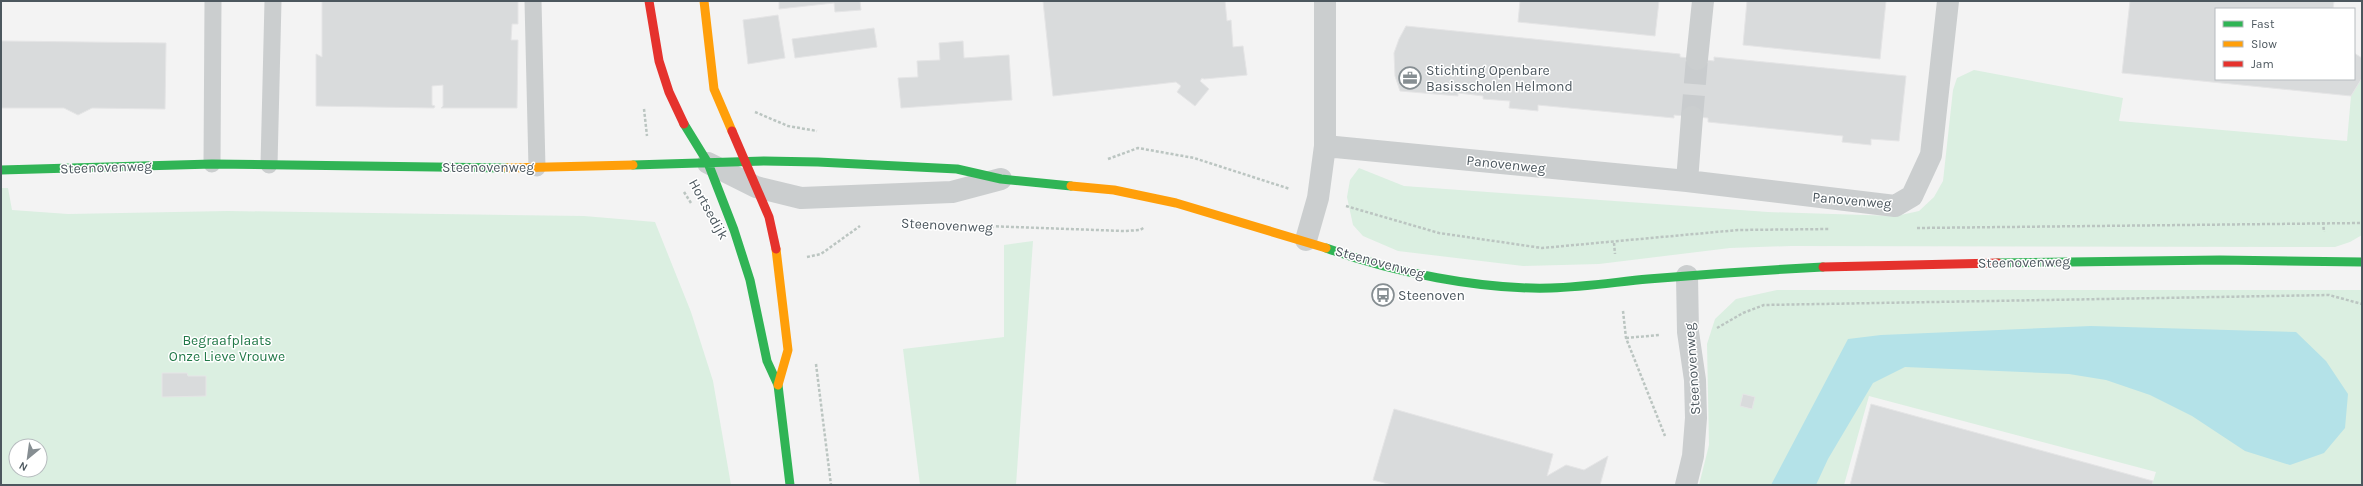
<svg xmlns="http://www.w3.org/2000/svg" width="2363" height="486" viewBox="0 0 2363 486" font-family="Karla,sans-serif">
<rect width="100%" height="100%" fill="#f3f3f3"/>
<path fill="#dbefe1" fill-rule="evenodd" d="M1974,70L2123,98L2119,121L2347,141L2351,96L2362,78V235L2350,242L2335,247L1791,246L1730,248L1599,264L1523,266L1398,251L1363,236L1353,225L1347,197L1350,180L1359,168L1404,186L1768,212L1896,216L1919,211L1934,197L1943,181L1953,90L1957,78Z
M1,188H8L12,210L68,214L228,211L584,216L655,222L691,312L713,381L731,485H1ZM16,446H40V470H16Z
M1033,241L1016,485H920L903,349L1004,337V245Z
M1777,290H2362V485H2152L2156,472L1869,396L1844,485H1699L1709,445L1707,344L1715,319L1736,299Z"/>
<path fill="#b4e2e8" d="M2091,326L2296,332L2326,361L2348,394L2345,428L2324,453L2290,465L2245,451L2192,416L2150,395L2106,380L2069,374L1905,367L1873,383L1828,459L1816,485H1771L1848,339L1881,335Z"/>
<path fill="#d9dbdc" stroke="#e5e5e6" d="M322,1H518V24H512L511,40H518L517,108H441L443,106V85L432,86V105L435,106L434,108L316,106V54L322,57Z
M779,1H860L861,10L835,12L834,3L779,9Z
M1043,1H1225L1227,21L1231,20L1233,47L1243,46L1247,75L1204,79L1202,78L1200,81L1209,89L1195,106L1177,92L1181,86L1176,82L1053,96Z
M1520,1H1659L1655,36L1518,22Z
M1747,1H1886L1880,59L1743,45Z
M2130,1H2334L2333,9H2216V79H2354V53L2362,58V78L2351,96L2122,73Z
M778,15L785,58L748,64L743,20Z
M1406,26L1680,54V57L1714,61V57L1906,76L1899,141L1871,139V145L1842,142L1843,136L1708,122V118L1674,115V118L1538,105V111L1509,108L1510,101L1483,99V96L1458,93V96L1400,91L1395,76L1394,53L1399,39Z
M874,28L877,47L795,58L792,39Z
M1,41L166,43L165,109L92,108L78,115L64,108H1Z
M963,41L964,58L1009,55L1012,100L901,108L898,78L918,77L917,61L940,60L939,43Z
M162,373H187L188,376H206V396L162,397Z
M1743,394L1755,397L1752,409L1740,406Z
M1871,404L2153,481L2152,485H1850Z
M1394,409L1553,454L1547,476L1566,465L1584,470L1608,456L1600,485H1392L1373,480Z"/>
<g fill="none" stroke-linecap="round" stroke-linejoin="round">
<path stroke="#c9ccce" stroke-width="22" stroke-dasharray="22 11" stroke-linecap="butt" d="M1692,117L1697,59"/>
<path stroke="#bbc5c1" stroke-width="2.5" stroke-dasharray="3 2" stroke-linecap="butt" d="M644,109L647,136
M755,112L788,126L817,131
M1108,159L1138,148L1194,158L1290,189
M684,192L691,203
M1346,206L1439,233L1542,248L1738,230L1830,229
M2323,222L2324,232
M931,224L1124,231L1140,230L1145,227
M1917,228L2362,223
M1614,243L1615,254
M807,257L821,254L860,226
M1623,311L1626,338L1665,436
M1717,328L1743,313L1764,305L2329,295L2362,304
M1626,338L1659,335
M816,364L831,485"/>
<path stroke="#cbcecf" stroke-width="17" d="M533,1L537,168
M212,164L213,1
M269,165L273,1"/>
<path stroke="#cbcecf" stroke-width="22" d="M1697,59L1703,1
M1325,146L1687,181L1895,206L1912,196L1931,155L1948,1
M708,163L756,187L801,198L952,192L1001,179
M1687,181L1692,117
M1306,240L1318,198L1325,146V1
M1686,485L1693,456L1696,418L1695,380L1688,332L1687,276"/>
<path stroke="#30b455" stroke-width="9" d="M684,124L708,163L734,230L750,280L767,361L778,385L790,485
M633,165L764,161L818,162L957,169L1001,179L1071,186
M1,170L212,164L507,168
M1326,248C1392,272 1481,290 1551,288C1584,287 1616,282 1648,279C1706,274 1765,270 1823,267
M1998,263L2220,260L2362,262"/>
<path stroke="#ff9f0a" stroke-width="9" d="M704,1L714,89L732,131
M507,168L633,165
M1071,186L1114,190L1176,203L1326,248
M776,249L788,350L778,385"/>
<path stroke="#e5322d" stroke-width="9" d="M649,1L659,61L669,92L684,124
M732,131L769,217L776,249
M1823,267L1998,263"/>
</g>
<defs>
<g id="office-ring" transform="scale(1.15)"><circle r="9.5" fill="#fff" stroke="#868e92" stroke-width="1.5"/><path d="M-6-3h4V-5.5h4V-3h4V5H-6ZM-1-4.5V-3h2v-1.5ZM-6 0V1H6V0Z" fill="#868e92"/></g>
<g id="bus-ring" transform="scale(1.15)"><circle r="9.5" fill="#fff" stroke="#868e92" stroke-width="1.5"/><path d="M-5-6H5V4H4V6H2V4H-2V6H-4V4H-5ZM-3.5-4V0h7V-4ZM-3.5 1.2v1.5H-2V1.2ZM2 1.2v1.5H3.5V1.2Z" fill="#868e92"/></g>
</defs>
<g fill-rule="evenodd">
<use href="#office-ring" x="1410" y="78"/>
<use href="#bus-ring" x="1383" y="295"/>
</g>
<g text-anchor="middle" stroke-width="3" stroke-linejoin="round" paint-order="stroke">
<g font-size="14" fill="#4c575e" stroke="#fff" text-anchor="start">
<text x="1426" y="75">Stichting Openbare<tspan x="1426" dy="16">Basisscholen Helmond</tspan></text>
<text x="1398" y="300">Steenoven</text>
</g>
<g font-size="14" fill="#4c575e" stroke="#fff">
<text transform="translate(1506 164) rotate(6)" y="5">Panovenweg</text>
<text transform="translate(106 167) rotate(-2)" y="5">Steenovenweg</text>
<text x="488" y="172">Steenovenweg</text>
<text transform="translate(1852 200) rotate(5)" y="5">Panovenweg</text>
<text transform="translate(709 209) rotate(61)" y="5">Hortsedijk</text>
<text transform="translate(947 225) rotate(3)" y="5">Steenovenweg</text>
<text transform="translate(1380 262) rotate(15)" y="5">Steenovenweg</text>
<text transform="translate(2024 262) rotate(-1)" y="5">Steenovenweg</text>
<text transform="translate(1692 369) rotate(-94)" y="5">Steenovenweg</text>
</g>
<g font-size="14" fill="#227948" stroke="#fff">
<text x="227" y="345">Begraafplaats<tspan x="227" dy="16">Onze Lieve Vrouwe</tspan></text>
</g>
</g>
<rect width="2363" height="486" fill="none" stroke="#4c575e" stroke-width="4"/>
<rect x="2215" y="8" width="140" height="72" fill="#ffffff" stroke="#b7bcbf"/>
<rect x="2223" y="21" width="20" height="6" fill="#30b455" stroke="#b7bcbf"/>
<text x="2251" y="28" font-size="12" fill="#4c575e">Fast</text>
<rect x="2223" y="41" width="20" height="6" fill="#ff9f0a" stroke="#b7bcbf"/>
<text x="2251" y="48" font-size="12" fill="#4c575e">Slow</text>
<rect x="2223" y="61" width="20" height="6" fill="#e5322d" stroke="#b7bcbf"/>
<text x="2251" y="68" font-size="12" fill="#4c575e">Jam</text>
<g transform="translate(28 458) rotate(209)"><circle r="19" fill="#ffffff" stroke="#b7bcbf"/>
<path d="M0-3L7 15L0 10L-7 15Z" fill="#868e92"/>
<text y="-6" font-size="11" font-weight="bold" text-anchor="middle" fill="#4c575e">N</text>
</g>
</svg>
